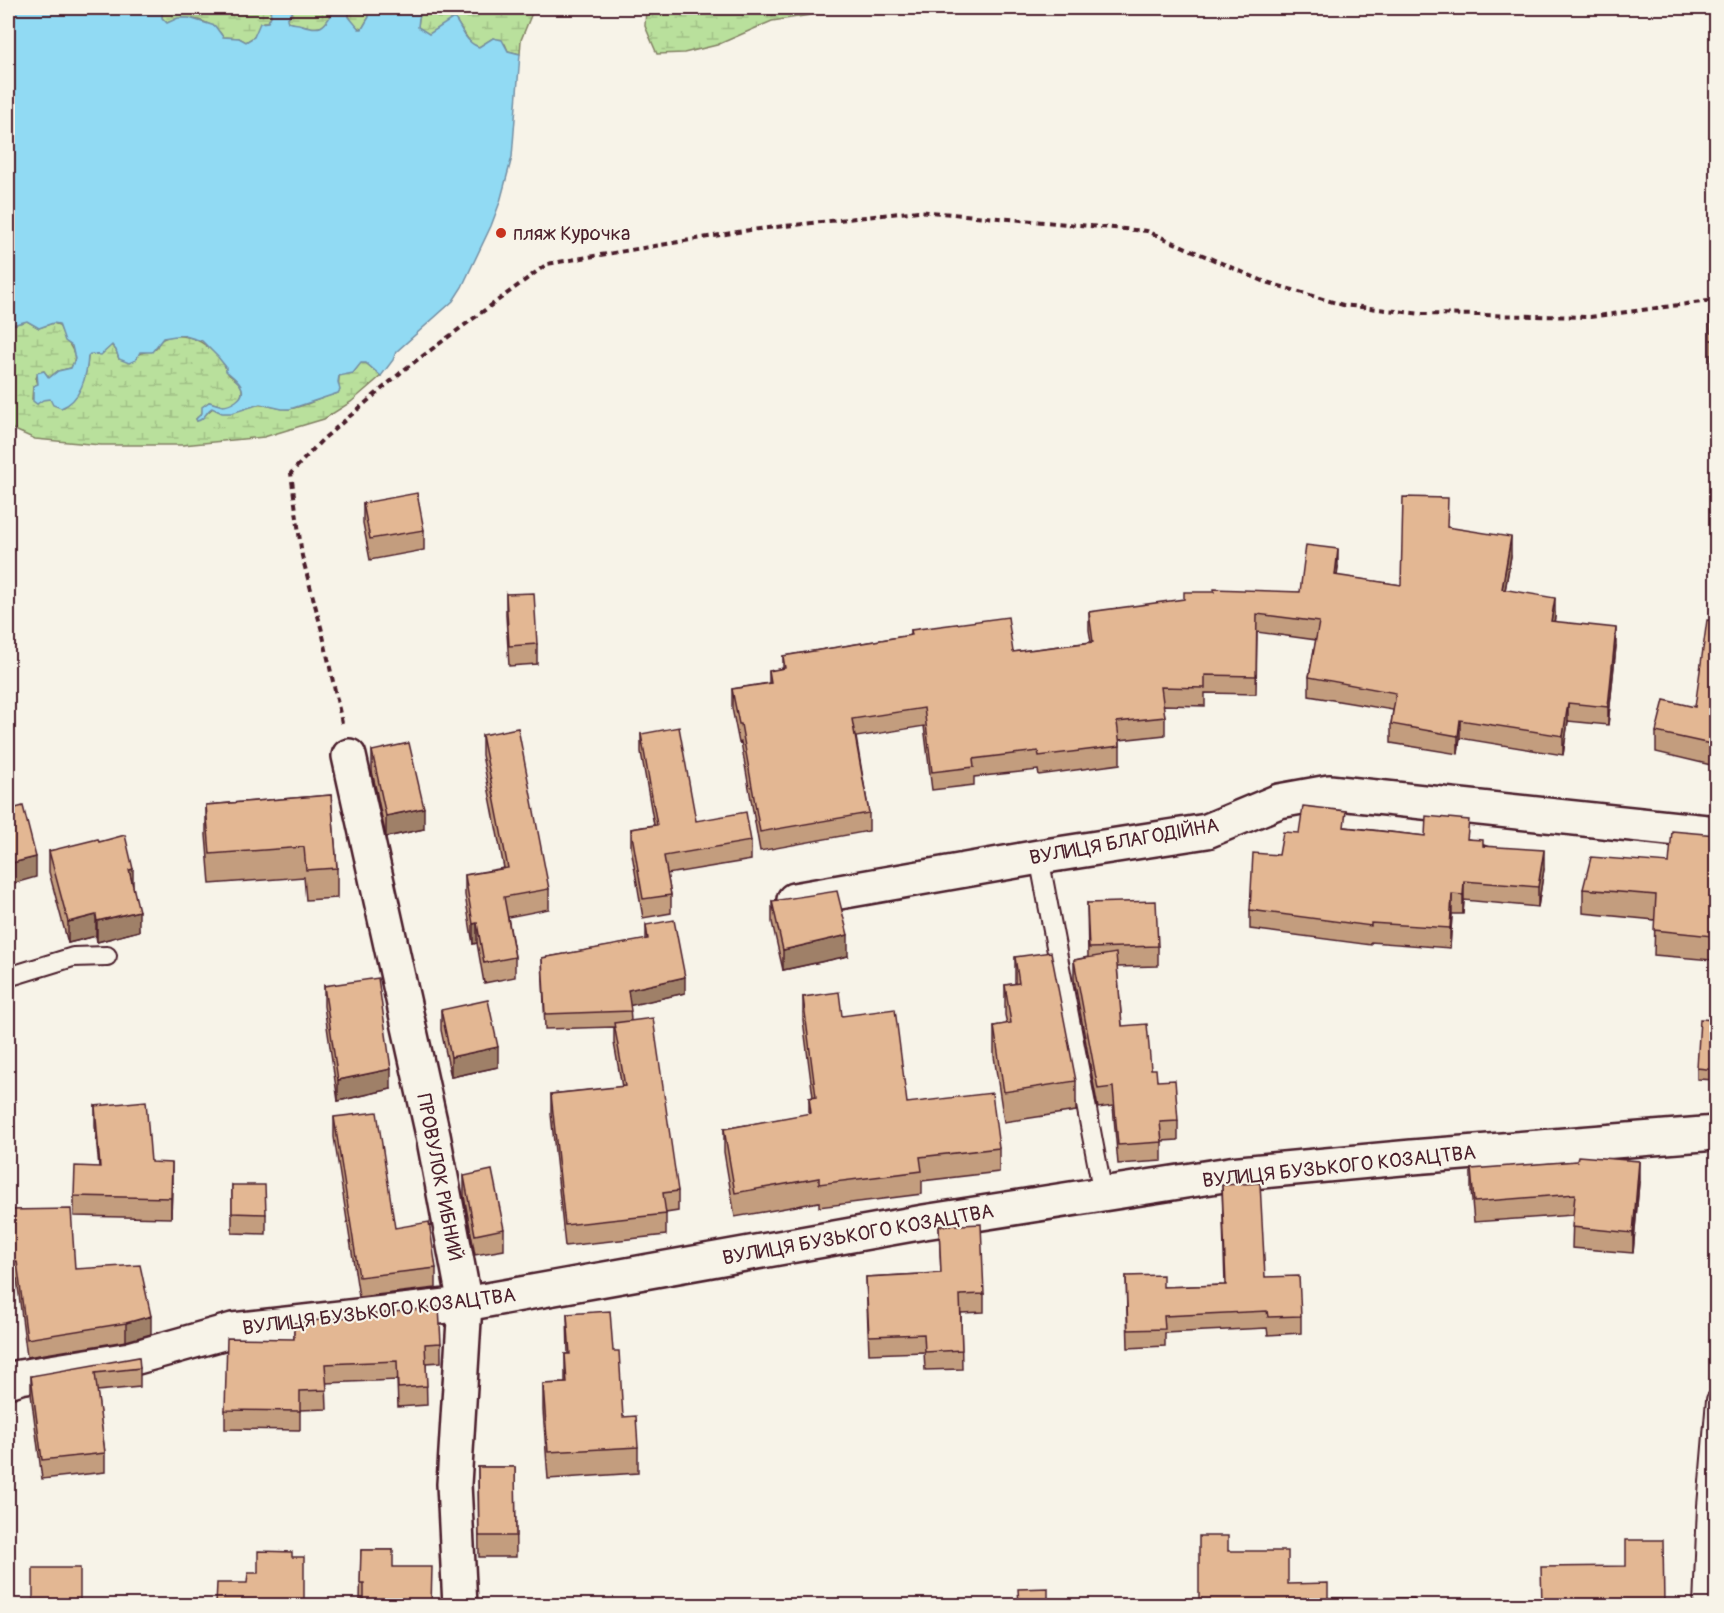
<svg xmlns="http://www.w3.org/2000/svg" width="1724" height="1613" viewBox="0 0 1724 1613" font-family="Pangolin,sans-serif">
<defs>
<pattern id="wetland-marsh" width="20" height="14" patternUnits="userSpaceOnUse" patternTransform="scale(1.5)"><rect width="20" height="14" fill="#b9e09c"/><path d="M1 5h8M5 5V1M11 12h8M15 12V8" fill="none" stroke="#a1c087"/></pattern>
</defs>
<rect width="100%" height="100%" fill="#f7f3e8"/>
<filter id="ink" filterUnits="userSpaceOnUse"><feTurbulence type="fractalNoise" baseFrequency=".0167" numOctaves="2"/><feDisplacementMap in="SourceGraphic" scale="12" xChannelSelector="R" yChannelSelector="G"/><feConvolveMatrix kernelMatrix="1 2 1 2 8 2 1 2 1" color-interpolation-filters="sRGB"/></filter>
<g filter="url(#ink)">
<path fill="url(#wetland-marsh)" stroke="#828064" stroke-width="1.5" d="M162,8H270L271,16L268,22H263L254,37L246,42L239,38L223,37C217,25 194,16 181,18C176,19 172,22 167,23L162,18Z
M295,8H336C325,25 324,32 302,25C297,24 292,24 288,22L287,19Z
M348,8H369V17L362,29C353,28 348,16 348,8Z
M424,8H534L521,40L520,54L508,51L505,44L493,38L479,47L471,44L455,19L433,33L429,35L418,27L419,18Z
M646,8H829L810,15L772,21L717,45L684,53L657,54L645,26Z
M27,321L39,328L53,323L59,325C61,329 63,335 66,339C72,349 79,356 71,368L58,371L49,378L44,371L39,372L36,378L38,384L33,386L32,399H50L64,407C80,395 87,376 88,356L90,354C108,352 97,357 111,345L116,350L119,359L156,349C159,340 164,337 173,336C195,334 211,346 224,364C225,367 226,370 228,373C231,378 238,379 241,386C246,396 233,408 222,406C218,405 213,403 209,402L203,407L202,414L196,419L197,421L213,408C230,419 239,407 256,405C267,403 278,410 289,409C305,407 321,397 338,393L339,376L341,374L353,373L360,363H366L381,376L351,402L324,419L264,437L183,445H101L35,439L8,427V326Z"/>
<path fill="#91daf3" stroke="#758fa3" stroke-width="1.5" d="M8,8H162V18L167,23L178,18H189L215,26L223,37L239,38L246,42L254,37L260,23L268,22L271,16L270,8H295L287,19L288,22C293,24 297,23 302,25C325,32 324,25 336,8H348L349,17L359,29H362L369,17V8H424L419,18L418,27L429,34L452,19H455C463,30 466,43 479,47L493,38L502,40L508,51L520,54L512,157L500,202L491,226L462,287L453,301L396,352L393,360L381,376L366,363H361L353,373L339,376L338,382L340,390L338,393L290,409H282L260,404L232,413H222L212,408C206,411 205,420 197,421L196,419L202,413V407L209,402C213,403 218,405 223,406C227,406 233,403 236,401C252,390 234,378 226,371V367L218,357L202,341L182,335L163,338L152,352H140L136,360L129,363L119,359L116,350L112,345L101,355L90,354L88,356C87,375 81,401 61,408L53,405L50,399L43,400L37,404L33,401V386L38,384L37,373L44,371L49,378L58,371L71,368L75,359L72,346L65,341L59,324L53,323L39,328L27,321L8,326Z"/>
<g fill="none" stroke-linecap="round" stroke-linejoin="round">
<g stroke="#4a1f2b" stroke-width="22">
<path id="lane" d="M1039,857L1103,1194
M8,977L73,957L107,956
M1703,1606L1707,1506L1716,1400"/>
</g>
<g stroke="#4a1f2b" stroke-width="38">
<path id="street" d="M349,756L433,1135L465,1304L454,1484L460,1606
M794,900L1039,857L1207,831L1279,801L1329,792L1716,833
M8,1381L20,1377L130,1359L233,1330L465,1304L924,1222L1230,1174L1412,1157L1716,1133"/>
</g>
<path stroke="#4a1f2b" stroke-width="4" stroke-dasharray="6 4.5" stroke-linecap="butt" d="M342,723L322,631L302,556L291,473L322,440L405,369L547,264L750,230L918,211L1147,231L1263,281L1343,305L1422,314L1590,317L1716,300"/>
<use href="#lane" stroke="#f7f3e8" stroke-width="18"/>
<use href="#street" stroke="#f7f3e8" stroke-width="33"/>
</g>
<path fill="#c39d7e" stroke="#4a1f2b" stroke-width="1.5" d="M1710,302H1716V360H1710Z
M363,503L424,530V550L370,560L363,523Z
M1447,527L1511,556L1505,590L1555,617L1554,621L1616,646L1608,725L1568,721L1563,755L1460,738L1458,754L1391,743V724L1393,710L1309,696V677L1316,640L1257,632L1256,694L1205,693V706L1163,705L1165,717V735L1120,740V764L1039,775L1038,770L974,777V785L932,790L924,726L856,737L869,813V831L760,851L741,742L739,743L732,708V689L769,683V671L783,668V656L911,635V630L1013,652L1091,642L1089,630V612L1300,592L1338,567L1337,576L1401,585Z
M506,594L537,644V664L509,666L506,615Z
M1716,621L1711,765L1656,752V732L1695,707Z
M641,734L696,821L751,841V860L667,874L671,895V913L643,918L631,848V829L654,825L641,752Z
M482,735L549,889V909L508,917L515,957V977L484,983L477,943L473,944L465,895V875L504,868L482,755Z
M372,751L424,829L386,837L372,771Z
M331,795L337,868V898L306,900L304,877L210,884L206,835V805Z
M1346,827L1425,836L1469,839L1544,869L1538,907L1464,900L1463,914H1452L1450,948L1371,942V945L1250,929V910L1279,855L1299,833Z
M1716,835V937H1714L1712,960L1654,955L1655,920L1583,913V889L1669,863Z
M99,842L133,886L139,931L97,942L96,936L68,943L49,872V851Z
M772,901L848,956L783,970L772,922Z
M1087,903L1158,946V966L1117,967L1122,1026L1151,1069L1178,1121V1140L1162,1141V1161L1118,1164L1113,1106L1098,1108L1074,979V960L1088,957Z
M646,925L685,993L630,1005L631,1021L678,1191V1211L666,1213V1235L565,1246L551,1114V1094L622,1087L614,1043V1027L545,1029L542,958L646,940Z
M1015,957L1076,1081V1111L1004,1122L994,1056V1026L1007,1024L1005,1015V985L1015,984Z
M324,986L391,1089L338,1101L324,1006Z
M803,997L842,1016L907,1103L999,1148V1172L922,1181V1194L819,1207V1202L735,1217L724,1152V1129L809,1114V1098L813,1097L803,1020Z
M441,1010L498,1067L451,1077L441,1030Z
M1716,1020V1080L1697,1079V1068Z
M95,1106L172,1183L171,1218L74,1216V1196L99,1167L95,1126Z
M334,1117L395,1228L436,1268V1288L359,1297L334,1137Z
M1471,1169L1639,1182L1633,1253L1572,1248L1573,1215L1474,1222L1471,1190Z
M464,1176L504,1229V1250L475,1255L464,1196Z
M232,1185L266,1214V1234L232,1233Z
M1222,1185L1265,1277L1301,1316V1333L1268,1335L1267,1328L1165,1333V1346L1128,1348L1126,1276L1163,1287L1225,1285Z
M8,1210L75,1269L151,1334L126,1341L27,1357L17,1279L8,1280Z
M939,1226L984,1294V1312L961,1313L962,1369L925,1370L924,1352L869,1354L866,1277L941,1273Z
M567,1314L613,1351L623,1417L638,1447V1473L548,1479L543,1410V1384L565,1383V1354H568Z
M294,1323L441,1343V1362L426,1363L427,1405L398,1407L397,1380L326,1383L327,1409L300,1410V1430L225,1429V1410L294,1339Z
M140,1368V1387L97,1391L105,1453V1472L42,1479L31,1394V1376Z
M478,1467H515L516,1557H479Z
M361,1550H393L364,1603H360Z"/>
<path fill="#9f8067" stroke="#4a1f2b" stroke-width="1.5" d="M1511,537V556L1502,608V589Z
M1338,549V567L1335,594V575Z
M1555,598V617L1551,639V621Z
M1616,628V646L1608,725V707Z
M1568,703V721L1563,755V736Z
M1460,720V738L1458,754V736Z
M1716,721V741L1711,765V744Z
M424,808V829L386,837V816Z
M1544,850V869L1538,907V887Z
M36,857V877L8,885V864Z
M133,869V890L129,870Z
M1464,881V900L1463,914V895Z
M1452,894V914L1450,948V928Z
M139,911V931L97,942V921Z
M1714,912V937L1712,960V936Z
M96,915V936L68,943V922Z
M477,923V943L473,944V924Z
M848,935V956L783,970V950Z
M685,977V993L628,1006V990Z
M498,1047V1067L451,1077V1057Z
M391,1069V1089L338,1101V1080Z
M1639,1161V1182L1633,1253V1233Z
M172,1163V1183L171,1218V1198Z
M151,1316V1334L126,1341V1323Z"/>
<path fill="#e3b793" stroke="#4a1f2b" stroke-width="1.5" d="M1710,302H1716V340H1710Z
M417,493L424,530L370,539L363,503Z
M1403,497L1448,498L1447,527L1511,537L1502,589L1555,598L1551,621L1616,628L1608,707L1568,703L1563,736L1460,720L1458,736L1391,724L1396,693L1309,677L1319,622L1257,614L1256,676L1205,675V688L1161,687L1165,717L1117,722L1120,746L1039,756L1038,751L973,759L974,767L932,772L924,708L852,719L869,813L760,832L741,724H739L732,689L771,683L769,671L785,668L783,656L912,635L911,630L1008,617L1013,652L1093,642L1089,612L1184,599V592H1214V589L1300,592L1306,545L1338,549L1335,575L1401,585Z
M534,593L537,644L509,646L506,594Z
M1707,620L1716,621V721L1711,744L1656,732L1664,700L1695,707Z
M679,727L696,821L746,812L751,841L664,856L671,895L643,899L631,829L657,825L641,734Z
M518,728L549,889L504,897L515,957L484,963L477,923L473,924L465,875L508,868L482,735Z
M409,743L424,808L386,816L372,751Z
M331,795L337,868L306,870L304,847L210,854L206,805Z
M23,806L36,857L8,864V810Z
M1303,806L1346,811L1344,827L1425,836L1426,816L1469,820L1467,839L1483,840V846L1544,850L1538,887L1464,881L1463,895L1452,894L1450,928L1371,923V926L1250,910L1253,853L1279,855L1283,832L1299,833Z
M1672,831L1716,835V912H1714L1712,936L1654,930L1656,895L1583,889L1591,857L1669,863Z
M125,835L133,869L129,870L139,911L97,921L96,915L68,922L49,851L98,839L99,842Z
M837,891L848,935L783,950L772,901Z
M1156,901L1158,946L1089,948L1087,903Z
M674,920L685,977L628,990L631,1011L545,1014L542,958L648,939L646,925Z
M1051,952L1076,1081L1004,1092L994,1026L1011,1023L1005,985L1019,983L1015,957Z
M1116,953L1122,1026L1147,1024L1151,1069H1156L1157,1081L1175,1080L1178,1121L1160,1122L1162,1142L1118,1145L1113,1087L1098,1089L1074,960Z
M378,978L391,1069L338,1080L324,986Z
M839,992L842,1016L895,1009L907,1103L992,1093L999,1148L920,1157L922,1171L819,1184V1178L735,1193L724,1129L811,1113L809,1098L816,1097L803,997Z
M488,1000L498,1047L451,1057L441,1010Z
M653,1018L678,1191L663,1193L666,1214L565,1225L551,1094L625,1086L614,1023Z
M1700,1019L1716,1020V1070L1697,1068Z
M146,1101L151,1162L172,1163L171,1198L74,1196L75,1166L100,1167L95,1106Z
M377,1112L395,1228L429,1222L436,1268L359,1277L334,1117Z
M1578,1156L1639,1161L1633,1233L1572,1227L1575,1194L1474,1202L1471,1169L1577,1161Z
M492,1170L504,1229L475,1235L464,1176Z
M1260,1183L1265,1277L1299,1276L1301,1316L1268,1317L1267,1311L1164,1316L1165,1329L1128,1330L1126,1276L1163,1275V1287L1226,1285L1222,1185Z
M232,1185H265L266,1214L232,1213Z
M71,1209L75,1269L140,1265L151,1316L126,1323L27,1339L17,1261L8,1262V1210Z
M981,1224L984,1294L960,1295L962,1350L925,1352L924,1334L869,1336L866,1277L941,1273L939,1226Z
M439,1307L441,1343L425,1344L427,1386L398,1388L397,1361L325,1364L327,1390L300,1391V1411L225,1410L227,1338L294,1339V1323Z
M610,1311L613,1351H619L623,1417L636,1416L638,1447L548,1452L543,1384L567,1383L565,1354H570L567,1314Z
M139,1357L140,1368L95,1373L105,1453L42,1460L31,1376Z
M478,1467H515L516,1536H479Z
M1199,1536H1228V1551H1288V1584L1328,1583V1598H1414V1605H1199Z
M1626,1540H1663L1664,1605H1542L1541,1567L1626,1566Z
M361,1550H393V1567H432L431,1605H364V1583H360Z
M258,1551L292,1552V1557H304V1605H216L217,1583H247L248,1573H258Z
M33,1568H80V1605H33Z
M1716,1575V1605H1715Z
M1048,1588V1605H1019L1018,1589Z"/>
</g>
<circle fill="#c8321e" stroke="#f7f3e8" stroke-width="2" cx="501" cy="233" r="6"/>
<g text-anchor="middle" stroke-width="4.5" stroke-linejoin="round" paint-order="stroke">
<g font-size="20" fill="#4a1f2b" stroke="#f7f3e8" text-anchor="start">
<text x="513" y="240">пляж Курочка</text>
</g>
<g font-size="20" fill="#4a1f2b" stroke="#f7f3e8">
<text transform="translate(1124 841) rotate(-10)" y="7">ВУЛИЦЯ БЛАГОДІЙНА</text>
<text transform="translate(1339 1166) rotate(-6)" y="7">ВУЛИЦЯ БУЗЬКОГО КОЗАЦТВА</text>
<text transform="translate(440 1177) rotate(79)" y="7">ПРОВУЛОК РИБНИЙ</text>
<text transform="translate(858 1234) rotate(-10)" y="7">ВУЛИЦЯ БУЗЬКОГО КОЗАЦТВА</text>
<text transform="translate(379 1311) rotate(-7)" y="7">ВУЛИЦЯ БУЗЬКОГО КОЗАЦТВА</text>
</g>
</g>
<rect width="1724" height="1613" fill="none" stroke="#f7f3e8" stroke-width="30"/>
<rect x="15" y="15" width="1694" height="1583" fill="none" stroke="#4a1f2b" stroke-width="2" filter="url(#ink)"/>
</svg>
